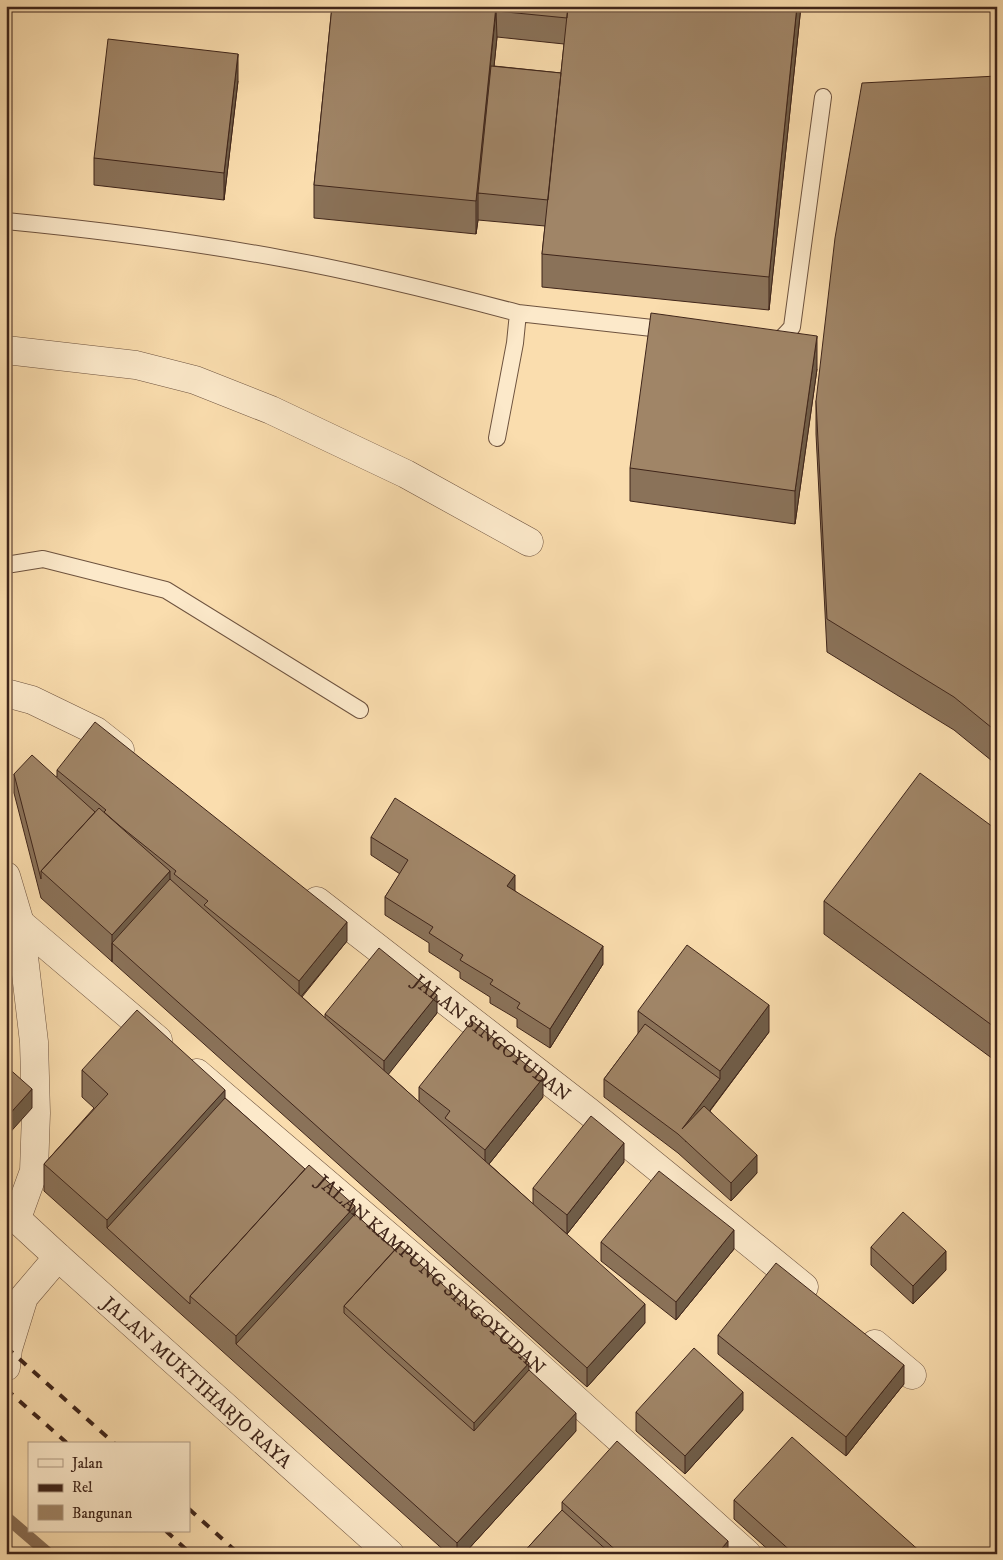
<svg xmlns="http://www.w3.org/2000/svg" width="1003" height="1560" viewBox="0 0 1003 1560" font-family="'IM FELL DW Pica',serif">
<rect width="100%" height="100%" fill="#faddae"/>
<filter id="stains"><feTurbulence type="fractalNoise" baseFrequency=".004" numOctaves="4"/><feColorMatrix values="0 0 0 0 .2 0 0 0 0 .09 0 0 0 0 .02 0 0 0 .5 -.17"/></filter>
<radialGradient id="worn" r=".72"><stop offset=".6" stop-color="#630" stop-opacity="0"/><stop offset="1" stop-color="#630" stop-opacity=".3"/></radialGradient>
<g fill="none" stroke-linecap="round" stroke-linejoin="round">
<path stroke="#896e55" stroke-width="12" d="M6,1517L49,1554"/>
<g stroke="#6e533f" stroke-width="18">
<path id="service" d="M6,221C99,230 193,242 285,259C362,273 442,293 518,313L515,343L497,438
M518,313L670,330
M769,341C780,342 785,335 792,327L823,97
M6,565L43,559L166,590L360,710"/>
</g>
<g stroke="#6e533f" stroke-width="29">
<g id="minor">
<path d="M6,350L136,365L195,380L271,410L406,474L529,542"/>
<path d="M6,693L32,700L96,731L120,750"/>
<path d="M6,876L20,923L34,1042L36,1113L34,1171L17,1218"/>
<path id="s1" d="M317,901L589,1112L804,1287"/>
<path d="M20,923L158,1040"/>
<path id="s2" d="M197,1073L495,1327L747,1554"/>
<path d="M875,1344L912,1375"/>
<path d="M6,1367L8,1349L24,1297L58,1257"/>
</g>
</g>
<g stroke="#6e533f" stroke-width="29">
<g id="tertiary">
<path id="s3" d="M6,1209L58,1257L390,1554"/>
</g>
</g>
<use href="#service" stroke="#fce9ca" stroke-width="16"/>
<use href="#minor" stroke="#fce9ca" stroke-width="28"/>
<use href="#tertiary" stroke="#fce9ca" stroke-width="28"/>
<path stroke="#3f251a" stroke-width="4" stroke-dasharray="9 9" stroke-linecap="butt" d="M6,1347L115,1444
M6,1389L68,1444
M189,1509L239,1554
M166,1531L191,1554"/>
</g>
<path fill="#8a7259" stroke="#3f251a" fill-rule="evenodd" d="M332,6H801L769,310L542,287V254L545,226L478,220L476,234L314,218V185ZM497,37L564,44L561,73L494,66Z
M997,76V765L954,730L827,652L816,434V401Z
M238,81L224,200L94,185V158Z
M817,369L795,524L630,501V468Z
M57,770L347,941L302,997L325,1018V1014L437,1013L388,1074L419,1102V1087L543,1097L489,1164L533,1204V1188L624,1162L567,1234L560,1228L645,1323L587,1387L41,898L14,793V774L57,777Z
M997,830V1062L824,934V901Z
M371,837L515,891L603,964L550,1048L517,1027V1019L490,1003V997L460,978V972L429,952V943L385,915V897L400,874L371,855Z
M638,1011L769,1032L710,1111L757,1173L731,1201L678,1153L604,1097V1079L638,1034Z
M82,1070L225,1098L529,1370L576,1431L464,1554H448L44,1191V1164L94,1108L82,1097Z
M601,1242L734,1249L676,1320L601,1261Z
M871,1247L946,1270L913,1304L871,1265Z
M718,1335L904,1384L846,1456L718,1354Z
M743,1410L685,1474L636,1431V1412Z
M734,1500L923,1554H773L734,1519Z
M562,1502L728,1554H522L562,1510Z"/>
<path fill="#705d48" stroke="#3f251a" d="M797,6H801L769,310V277Z
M496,11L497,37L481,193H478V220L476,234V201Z
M238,54V81L224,200V173Z
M817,336V369L795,524V491Z
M170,871V898L112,943V962V935Z
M515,875V894L507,886Z
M347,922V941L299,999V981Z
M603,946V964L550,1048V1029Z
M437,995V1013L384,1080V1061Z
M769,1005V1032L686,1142L682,1129L720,1079V1071Z
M543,1078V1097L485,1169V1150Z
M32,1089V1108L6,1137V1118Z
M225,1090V1117L107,1228V1220Z
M624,1143V1162L567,1234V1215Z
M757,1155V1173L731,1201V1183Z
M355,1206V1232L236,1344V1336Z
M734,1230V1249L676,1320V1302Z
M946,1251V1270L913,1304V1286Z
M645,1304V1323L587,1387V1368Z
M529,1363V1389L474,1450V1423Z
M904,1365V1384L846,1456V1437Z
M743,1392V1410L685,1474V1456Z
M576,1413V1431L464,1554H457V1543Z
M728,1541V1554H717Z"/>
<path fill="#a08567" stroke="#3f251a" d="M332,6H496L476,201L314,185Z
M497,6H568L567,18L496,11Z
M568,6H797L769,277L542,254Z
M108,39L238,54L224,173L94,158Z
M491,66L561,73L548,200L478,193Z
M997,76V732L954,697L827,619L816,401L835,238L862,83Z
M651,313L817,336L795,491L630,468Z
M95,722L347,922L299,981L204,905L208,901L174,874L176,871L120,826L104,812L106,810L57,770Z
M32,755L95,812L41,871V879L14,774Z
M920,773L997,830V1029L824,901Z
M395,798L515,875L507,886L603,946L550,1029L517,1008L520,1003L490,984L493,980L460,960L463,955L429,933L433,927L385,897L408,860L371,837Z
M99,808L170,871L112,935L41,871Z
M170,879L645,1304L587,1368L112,943Z
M687,945L769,1005L720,1071L638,1011Z
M379,948L437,995L384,1061L325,1014Z
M137,1010L225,1090L107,1220L44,1164L108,1094L82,1070Z
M472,1021L543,1078L485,1150L445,1118L450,1111L419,1087Z
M645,1024L720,1079L682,1129L704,1106L757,1155L731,1183L678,1134L604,1079Z
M6,1066L32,1089L6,1118Z
M225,1098L305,1169L190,1296V1304L107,1228Z
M591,1116L624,1143L567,1215L533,1188Z
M309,1165L355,1206L236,1336L190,1296Z
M659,1171L734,1230L676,1302L601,1242Z
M903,1212L946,1251L913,1286L871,1247Z
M355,1214L395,1250L344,1306V1313L385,1351L474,1431L529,1370L576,1413L457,1543L236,1344Z
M399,1245L529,1363L474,1423L344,1306Z
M776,1263L904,1365L846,1437L718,1335Z
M694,1348L743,1392L685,1456L636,1412Z
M792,1437L923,1554H794L734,1500Z
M617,1441L728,1541L717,1554H620L562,1502Z
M562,1510L611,1554H522Z"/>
<g text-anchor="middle" stroke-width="5" stroke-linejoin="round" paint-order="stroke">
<g font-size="19" fill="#3f251a" stroke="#fce9ca">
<text dy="7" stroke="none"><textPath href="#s1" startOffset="222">JALAN SINGOYUDAN</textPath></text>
<text dy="7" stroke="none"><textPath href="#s2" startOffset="309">JALAN KAMPUNG SINGOYUDAN</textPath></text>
<text dy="7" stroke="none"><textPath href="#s3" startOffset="258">JALAN MUKTIHARJO RAYA</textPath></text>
</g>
</g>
<rect width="1003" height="1560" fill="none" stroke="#faddae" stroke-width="25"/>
<rect x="8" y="8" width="988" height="1545" fill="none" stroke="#3f251a" stroke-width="2.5"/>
<rect x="12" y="12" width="978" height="1535" fill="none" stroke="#3f251a"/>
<rect x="28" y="1442" width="162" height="90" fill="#fce9ca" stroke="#b09b84"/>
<rect x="38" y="1459" width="25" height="8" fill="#fce9ca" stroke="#b09b84"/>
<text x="72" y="1468" font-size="15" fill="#3f251a">Jalan</text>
<rect x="38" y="1484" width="25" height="8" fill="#3f251a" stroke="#b09b84"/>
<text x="72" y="1492" font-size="15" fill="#3f251a">Rel</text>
<rect x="38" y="1505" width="25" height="15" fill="#a08567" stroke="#b09b84"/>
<text x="72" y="1518" font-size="15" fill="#3f251a">Bangunan</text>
<rect width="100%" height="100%" filter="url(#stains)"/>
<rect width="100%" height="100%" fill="url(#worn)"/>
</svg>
